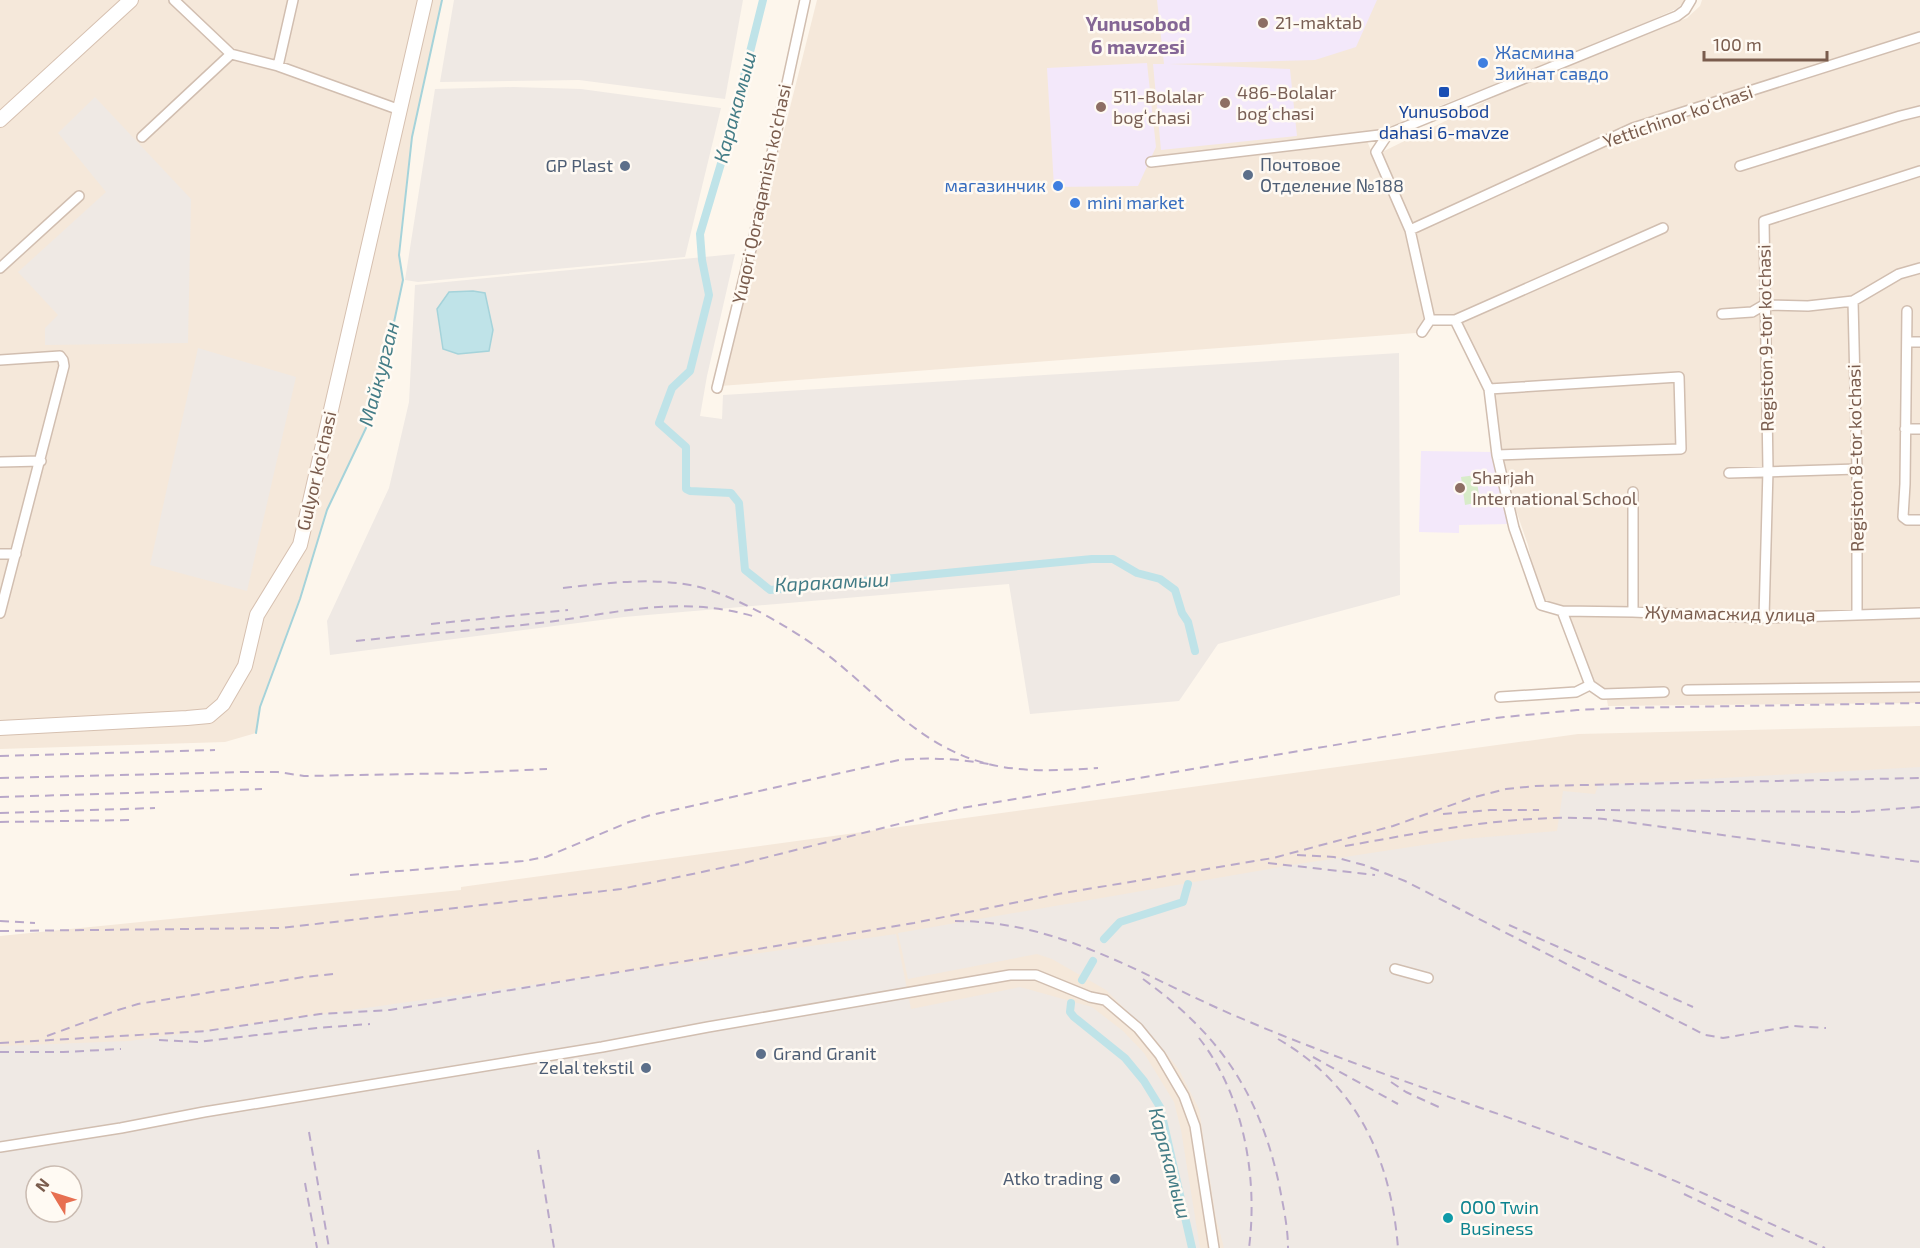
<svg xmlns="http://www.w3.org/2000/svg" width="1920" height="1248" viewBox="0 0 1920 1248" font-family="'Exo 2',sans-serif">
<rect width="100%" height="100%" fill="#fdf6ec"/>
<path fill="#f5e8da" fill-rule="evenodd" d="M0,0H442L412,137L399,255L403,280L387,355L366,428L327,510L300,599L260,707L256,733L225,742L0,749Z
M817,0H1687L1676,9L1587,49L1416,115L1404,124L1365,136L1425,281L1405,228L1382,152L1525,82L1687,18L1700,6L1702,0H1920V703L1608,706L1606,694L1590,685L1562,610L1541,605L1528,545L1497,455L1489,389L1454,320H1434L1429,332L720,386Z
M1920,726V1248H0V936L461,890V887L1578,734ZM36,1176H72V1212H36Z"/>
<path fill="#efe9e4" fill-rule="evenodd" d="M454,0H743L725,99L579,80L440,82Z
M513,87L581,89L721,108L685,257L418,282L405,280L435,89Z
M95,97L191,199L188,343L45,345V328L58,315L18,272L106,192L58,133Z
M735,254L707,376L700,416L722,419L723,395L1399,353L1400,595L1218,644L1179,701L1030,714L1009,584L624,617L330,655L327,621L389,488L409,402L415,285Z
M198,348L296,377L247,591L150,565Z
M1920,767V1248H1224L1216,1218L1199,1109L1179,1070L1156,1040L1106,990L1052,959L1037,954L908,979L898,933L1292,865L1463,839L1557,831L1563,791L1595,794L1598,785Z
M896,934L911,1009L1020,987L1092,1007L1123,1031L1144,1053L1174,1102L1181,1130L1200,1248H0V1046L129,1041ZM36,1176H72V1212H36Z"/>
<path fill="#f3e8fa" d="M1157,0H1377L1356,47L1315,60L1169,64L1290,69L1297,136L1161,150L1153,64H1164Z
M1147,63L1156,147L1138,186L1054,187L1047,68Z
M1421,451L1493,452L1509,524L1459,525V533L1419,532Z"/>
<path fill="#d8ecc9" d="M1476,475L1480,502L1465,505L1461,477Z"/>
<path fill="#bfe3e8" stroke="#a5d3da" stroke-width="1.5" d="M473,291L485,293L493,330L489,351L458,354L443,349L437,309L449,292Z"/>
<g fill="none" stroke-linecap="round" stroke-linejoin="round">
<path stroke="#a5d3da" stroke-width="2" d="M256,733L260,707L300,599L327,510L366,428L387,355L403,280L399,255L412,137L442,0"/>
<path stroke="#bfe3e8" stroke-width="8" d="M763,0L728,140L700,234L702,260L709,295L690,371L672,388L659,423L686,447V489L690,491L731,493L739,503L745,570L770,590L1092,559H1113L1137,573L1160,579L1175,590L1182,613L1188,622L1195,651
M1104,939L1120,922L1183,902L1188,884
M1082,980L1093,961
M1071,1003L1070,1012L1074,1017L1125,1058L1144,1081L1160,1107L1192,1248"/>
<g stroke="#d1beb0" stroke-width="12">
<path id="street" d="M174,0L231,54L278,66L400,110
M278,66L293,0
M142,137L231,54
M1151,162L1388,134
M1740,166L1900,116L1920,111
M1410,230L1633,128L1920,37
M0,268L79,196
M1853,301L1857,469V615
M1764,305L1808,306L1853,301L1899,274L1920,268
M1907,311L1905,484L1903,517L1907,520H1920
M1722,314L1752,312L1764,305
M1430,320H1455L1489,389L1497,455L1514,528L1541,605L1562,611L1633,612L1764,618L1920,613
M1430,320L1410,230L1376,152L1388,134L1677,16L1685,10L1691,0
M1455,320L1663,228
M1422,332L1430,320
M1907,342H1920
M0,360L60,356L63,360L64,366L0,613
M717,388L753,241L805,0
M1489,389L1679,377L1681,449L1497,455
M1905,429H1920
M0,462L41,461
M1729,473L1857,469
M0,554H16
M1562,611L1590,685L1603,694L1664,692
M1633,612V492
M1764,618L1768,470L1764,221L1920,171
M1687,690L1920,687
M1500,697L1576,692L1590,685
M1395,969L1428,978
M0,1147L121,1128L204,1112L602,1047L708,1027L1010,975H1036L1090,997L1105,1000L1138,1028L1160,1055L1184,1096L1195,1126L1214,1248"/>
</g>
<g stroke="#d6c0b0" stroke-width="16">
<path id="secondary" d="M0,120L131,0
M0,728L187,718L209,716L223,704L245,666L257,615L300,545L425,0"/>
</g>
<use href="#street" stroke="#fff" stroke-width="9"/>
<use href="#secondary" stroke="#fff" stroke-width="14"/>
<path stroke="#b9a8c9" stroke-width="2" stroke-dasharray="9 6" stroke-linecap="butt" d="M563,588C607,583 651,577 695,586C739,596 804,635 839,664C877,696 913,734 959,754C1003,774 1051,771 1098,768
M431,624L568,610
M356,641C420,634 484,630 548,622C622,612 682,595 756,617
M0,756L215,750
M0,778L243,772H278L304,776L466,773L547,769
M0,797L262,789
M1596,810L1852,812L1920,807
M0,813L155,808
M1443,814L1490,810H1539
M0,822L130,820
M1345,846C1431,831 1517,813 1604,819L1920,862
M1297,855L1334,857L1364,865L1405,881L1705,1035L1723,1038L1793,1026L1826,1028
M1268,863L1375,875
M350,875L523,861L546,857L629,822L651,815L899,760C930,757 958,759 989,764
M0,921L35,923
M955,921C1065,921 1148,980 1245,1020C1372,1074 1504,1113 1632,1163C1697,1189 1761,1220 1825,1248
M1509,925L1693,1007
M0,931L281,928L621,889L740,864L962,808L1495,718L1577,710L1619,708L1920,703
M1143,979C1219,1034 1259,1092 1279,1184C1283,1205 1288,1227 1288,1248
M47,1036L118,1010L138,1004L304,977L333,974
M1199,1038C1244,1095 1258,1178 1249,1248
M1278,1039C1358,1085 1391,1160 1398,1248
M159,1040L197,1042L317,1028L370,1024
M0,1043L206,1031L320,1014L390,1010L914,923L1058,894L1273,858L1393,826L1471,798L1506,789L1535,786L1920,778
M0,1052H63L121,1049
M1313,1057L1398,1104
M1391,1082L1406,1092L1443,1109
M309,1132L329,1248
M538,1150L554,1248
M305,1183L317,1248
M1684,1194L1774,1237"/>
</g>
<g fill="#8d6e63" stroke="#fffaf3" stroke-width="2">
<circle cx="1263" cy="23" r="6"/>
<circle cx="1225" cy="103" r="6"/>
<circle cx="1101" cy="107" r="6"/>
<circle cx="1460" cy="488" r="6"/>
</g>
<g fill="#3f7fe0" stroke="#fffaf3" stroke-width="2">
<circle cx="1483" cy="63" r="6"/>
<circle cx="1058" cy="186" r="6"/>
<circle cx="1075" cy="203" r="6"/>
</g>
<rect fill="#1a4fb4" stroke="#fffaf3" stroke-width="2" x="1438" y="86" width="12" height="12" rx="3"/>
<g fill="#5c6f8a" stroke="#fffaf3" stroke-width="2">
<circle cx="625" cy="166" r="6"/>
<circle cx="1248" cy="175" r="6"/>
<circle cx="761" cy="1054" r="6"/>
<circle cx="646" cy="1068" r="6"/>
<circle cx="1115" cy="1179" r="6"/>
</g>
<circle fill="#0f9aa8" stroke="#fffaf3" stroke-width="2" cx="1448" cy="1218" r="6"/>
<g text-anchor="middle" stroke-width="5" stroke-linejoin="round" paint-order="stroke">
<g font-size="18" fill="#785e54" stroke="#fffaf3" text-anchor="start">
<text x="1275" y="29">21-maktab</text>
<text x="1237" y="99">486-Bolalar<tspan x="1237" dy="21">bogʻchasi</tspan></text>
<text x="1113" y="103">511-Bolalar<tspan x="1113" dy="21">bogʻchasi</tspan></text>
<text x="1472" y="484">Sharjah<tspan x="1472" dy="21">International School</tspan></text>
</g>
<g font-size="18" fill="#366cbe" stroke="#fffaf3" text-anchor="start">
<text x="1495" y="59">Жасмина<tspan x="1495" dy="21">Зийнат савдо</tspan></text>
<text x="1046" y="192" text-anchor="end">магазинчик</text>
<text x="1087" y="209">mini market</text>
</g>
<g font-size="18" fill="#164399" stroke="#fffaf3">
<text x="1444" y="118">Yunusobod<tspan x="1444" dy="21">dahasi 6-mavze</tspan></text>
</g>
<g font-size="18" fill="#7a5c4d" stroke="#fffaf3">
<text transform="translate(1678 117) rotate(-19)" y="6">Yettichinor ko‘chasi</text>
<text transform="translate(762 194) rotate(-78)" y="6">Yuqori Qoraqamish ko'chasi</text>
<text transform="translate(1766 338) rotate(-91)" y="6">Registon 9-tor ko'chasi</text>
<text transform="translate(1856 458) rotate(-91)" y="6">Registon 8-tor ko'chasi</text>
<text transform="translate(317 471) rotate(-77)" y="6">Gulyor ko'chasi</text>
<text transform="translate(1730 614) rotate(1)" y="6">Жумамасжид улица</text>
</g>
<g font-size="18" fill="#4e5e75" stroke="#fffaf3" text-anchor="end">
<text x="1260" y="171" text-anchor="start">Почтовое<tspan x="1260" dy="21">Отделение №188</tspan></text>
<text x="613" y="172">GP Plast</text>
<text x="773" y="1060" text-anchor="start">Grand Granit</text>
<text x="634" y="1074">Zelal tekstil</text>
<text x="1103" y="1185">Atko trading</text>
</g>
<g font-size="18" fill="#0d838f" stroke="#fffaf3" text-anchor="start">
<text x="1460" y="1214">ООО Twin<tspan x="1460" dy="21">Business</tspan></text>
</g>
<g font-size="20" font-weight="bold" fill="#846695" stroke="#fffaf3">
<text x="1138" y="31">Yunusobod<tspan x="1138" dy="23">6 mavzesi</tspan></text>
</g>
<g font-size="20" font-style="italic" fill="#437c86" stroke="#fffaf3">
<text transform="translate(735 107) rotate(-75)" y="7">Каракамыш</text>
<text transform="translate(379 374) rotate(-75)" y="7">Майкурган</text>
<text transform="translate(832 582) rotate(-3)" y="7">Каракамыш</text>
<text transform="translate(1170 1163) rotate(75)" y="7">Каракамыш</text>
</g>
</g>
<g transform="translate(54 1194) rotate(308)"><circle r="28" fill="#fffaf3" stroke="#cabbb1" stroke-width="1.5"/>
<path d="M0-4.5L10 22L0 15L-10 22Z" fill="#e76f51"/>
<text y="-9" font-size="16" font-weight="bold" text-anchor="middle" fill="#7a5c4d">N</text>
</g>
<path d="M1704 51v9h123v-9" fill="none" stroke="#7a5c4d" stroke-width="3"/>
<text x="1713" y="51" font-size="18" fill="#7a5c4d" stroke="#fffaf3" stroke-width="4.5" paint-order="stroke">100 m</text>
</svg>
